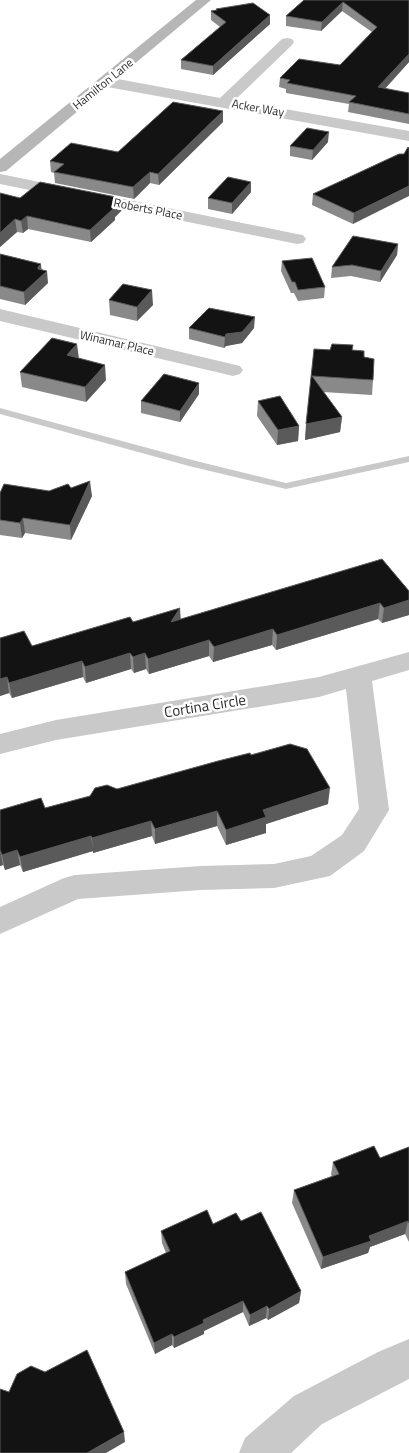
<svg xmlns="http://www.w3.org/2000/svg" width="409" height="1453" viewBox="0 0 409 1453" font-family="'Titillium Web',sans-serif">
<rect width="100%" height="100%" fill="#fff"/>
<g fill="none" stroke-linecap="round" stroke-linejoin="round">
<path fill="#c9c9c9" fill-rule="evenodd" d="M0,408L196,461L286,483L409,456V462L286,489L189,466L0,414Z"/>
<path fill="#c9c9c9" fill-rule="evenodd" d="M287,38L292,39L294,42L292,45L235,100L409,131V141L107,87L102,85L99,82L102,79L107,77L220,98L282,39Z
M0,174L297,234L303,235L306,239L303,243L297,244L0,184Z
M0,309L240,366L243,370L240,374L233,376L0,321Z
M409,652V670L372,681L389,810L364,851L330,876L274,888L201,890L78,899L0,934V907L64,878L75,875L201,866L274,864L311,856L342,835L359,809L346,689L319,697L56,740L0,754V734L56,720L319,677Z
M409,1339V1379L322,1424L291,1453H239L245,1438L294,1396L378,1352Z"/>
<path fill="#b6b6b6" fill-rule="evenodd" d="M196,0H211L6,171L0,172V159Z"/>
</g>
<path fill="#898989" d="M304,0H409V62L385,89L409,93V124L348,112L349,104L286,93V89L279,87L280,78L340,65L372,32L342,11L321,31L286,26V16Z
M216,9L270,15V24L213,75L181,69V60L220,27L211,20V11L216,10Z
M223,122L159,185L150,183L134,199L55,183L54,173L51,172L50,161L118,152Z
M328,142L312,160L290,156V146Z
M404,154L353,224L312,205L313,194Z
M251,182V192L232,214L208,209V198Z
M20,198H121L122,210L115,217V220L91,242L28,229L23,233L17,232L0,247Z
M398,244L397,255L380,282L351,276L331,278L332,267Z
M0,254L42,269L48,283L25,305L0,299Z
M282,261L325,287L324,298L298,301L294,293H291L281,271Z
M109,300L153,305L137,321L110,315Z
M189,328H254L242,343L226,346L224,348L189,339Z
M314,349L353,350L364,357L373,380L372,395L323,392L342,417L340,432L305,440Z
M79,358L106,380L86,402L22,387L20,372Z
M199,394L180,422L141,413V401Z
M258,401L299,426L298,441L277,445L257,416Z
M71,488L92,496L71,540L25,533L22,538L0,535V493L49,491Z
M409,591V615L382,623L378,619L276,650L272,645L213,662L209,656L149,674L146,669L134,673L131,669L86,683L83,677L12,698L9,693L0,696V638L32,646L133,622L181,619Z
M251,755L328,804L266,824V833L226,845L217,826L155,844L152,836L93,853V851L23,872L20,865L5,870L3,865L0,866V810L45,808Z
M409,1147V1242L405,1234L370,1247L368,1253L321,1269L292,1203L294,1190L332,1176L331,1175L333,1162L380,1158Z
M241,1221L301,1291L299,1303L268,1320L266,1318L249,1326L243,1312L204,1331V1334L174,1348L172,1345L155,1354L126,1284L125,1272L166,1253L162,1243L161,1231Z"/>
<path fill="#5a5a5a" d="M343,2L342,11L321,31L322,22Z
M270,15V24L213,75V66Z
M409,54V62L377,97L378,87Z
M223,111V122L159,185L158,174Z
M329,132L328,142L312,160L313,150Z
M150,172V183L134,199L133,187Z
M251,182V192L232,214V203Z
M409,186V196L353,224L354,213Z
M121,198L122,210L115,217V220L91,242L90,230L111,207Z
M27,216L28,229L23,233L21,221Z
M15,219L17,232L0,247V233Z
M398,244L397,255L380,282L381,271Z
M41,264L42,275L47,271L48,283L25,305L24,292L38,267Z
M152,290L153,305L137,321V307Z
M255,317L254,328L242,343L226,346L224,348L225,337L226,334Z
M77,344L79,359L67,355Z
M105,365L106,380L86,402L85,387Z
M199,383V394L180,422V411Z
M342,417L340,432L305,440L306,424Z
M299,426L298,441L277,445L278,430Z
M90,481L92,496L71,540L70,525Z
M23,518L25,533L22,538L20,523Z
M409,600V615L382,623L384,608Z
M380,603L378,619L276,650L277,635Z
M180,608L181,623L171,622Z
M273,629L272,645L213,662L214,647Z
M209,640V656L149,674L148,659Z
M130,653L131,669L86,683L85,667Z
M145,653L146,669L134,673L133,657Z
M82,661L83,677L12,698L9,683Z
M7,677L9,693L0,696V679Z
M330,788L328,804L266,824V833L226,845V830L263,810Z
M217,811V826L155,844V829Z
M151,821L152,836L93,853L92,838Z
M91,836L93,851L23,872L20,857Z
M0,850L3,865L0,866Z
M17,850L20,865L5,870L2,855Z
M408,1221L405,1234L370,1247L368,1253L321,1269L323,1257L369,1236Z
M301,1291L299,1303L268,1320L269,1309Z
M243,1301V1312L204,1331V1334L174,1348V1337L203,1320Z
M267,1306L266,1318L249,1326L250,1315Z
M172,1334V1345L155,1354L154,1343Z
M124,1432L125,1442L106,1453H87Z"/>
<path fill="#131313" stroke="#5a5a5a" d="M304,0H409V54L378,87L409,93V114L349,102L356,96L287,83L290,80L280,78L299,59L340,65L377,27L343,2L322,22L286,16Z
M253,3L270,15L213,66L181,60L226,22L211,11L217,10L216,9Z
M173,102L223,111L158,174L150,172L133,187L54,172L64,164L50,161L71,143L118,152Z
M307,128L329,132L313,150L290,146Z
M408,147L409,148V186L354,213L313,194L399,154H404Z
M228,177L251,182L232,203L208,198Z
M40,182L121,198L111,207L114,208L90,230L27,216L21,221L15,219L0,233V193L20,198Z
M353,236L398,244L381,271L352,265L332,267Z
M0,254L41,264L38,267V269L47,271L24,292L0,286Z
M312,258L325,287L298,290L295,282H292L282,261Z
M123,284L152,290L137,307L109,300Z
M209,308L255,317L242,332L226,334L225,337L189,328Z
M52,338L77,344L67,355L105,365L85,387L20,372Z
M332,344L353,345L352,350L364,351V357L374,359L373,380L312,376L342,417L306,424L314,349L330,350Z
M164,374L199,383L180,411L141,401Z
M280,396L299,426L278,430L258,401Z
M90,481L70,525L23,518L20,523L0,520V493L4,484L49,491L68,484L71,488Z
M382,559L409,591V600L384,608L380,603L277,635L273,629L214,647L209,640L148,659L145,653L133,657L130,653L85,667L82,661L9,683L7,677L0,679V638L24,631L32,646L130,617L133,622L180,608L171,622Z
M290,744L307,749L330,788L263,810L266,817L226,830L217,811L155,829L151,821L92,838L91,836L20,857L17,850L2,855L0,850V810L41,798L45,808L90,796L95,788L107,785L117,789L218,761L250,753L251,755Z
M374,1146L380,1158L409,1147V1223L408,1221L369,1236L371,1241L323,1257L294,1190L339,1174L333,1162Z
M207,1210L213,1224L236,1213L241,1221L261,1212L301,1291L269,1309L267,1306L250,1315L243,1301L203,1320L204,1323L174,1337L172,1334L154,1343L125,1272L170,1251L161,1231Z
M87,1350L124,1432L87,1453H0V1389L9,1392L17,1374L31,1366L45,1372Z"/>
<g text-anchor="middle" stroke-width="5" stroke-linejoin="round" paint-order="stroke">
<g font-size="12" fill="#2c2c2c" stroke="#fff">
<text transform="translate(103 84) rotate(-39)" y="4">Hamilton Lane</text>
<text transform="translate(258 108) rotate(10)" y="4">Acker Way</text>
<text transform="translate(148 209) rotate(11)" y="4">Roberts Place</text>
<text transform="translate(117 343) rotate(13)" y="4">Winamar Place</text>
</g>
<g font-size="15" fill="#2c2c2c" stroke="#fff">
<text transform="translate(205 706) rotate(-9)" y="5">Cortina Circle</text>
</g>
</g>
</svg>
